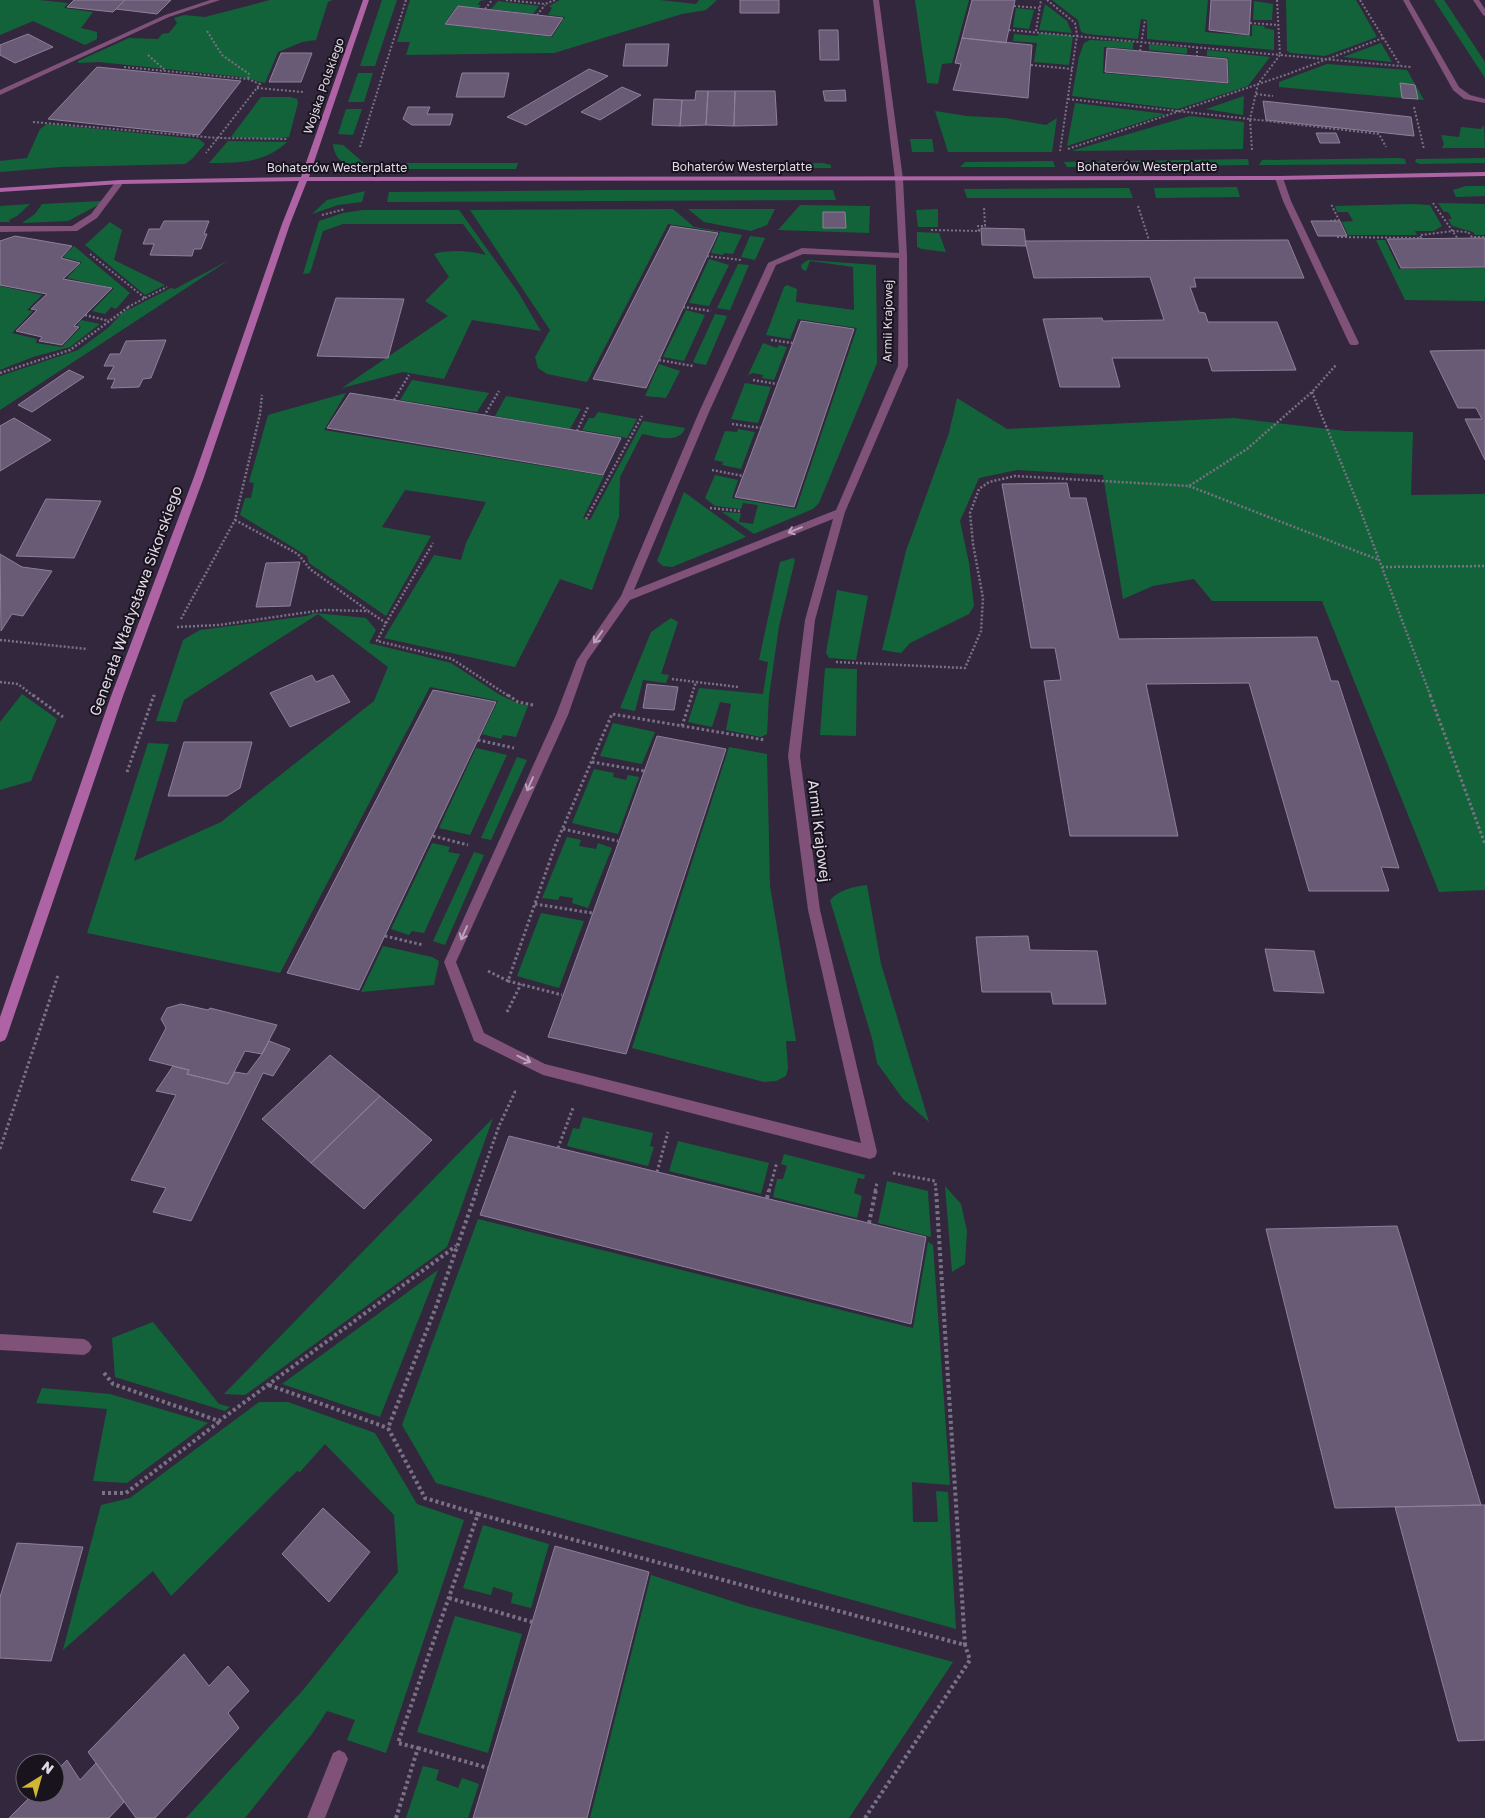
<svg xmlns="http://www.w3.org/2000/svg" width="1485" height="1818" viewBox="0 0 1485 1818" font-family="'Golos Text',sans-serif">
<rect width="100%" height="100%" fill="#33273e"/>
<path fill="#13633a" d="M0,0H39L68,3L64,8L93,12L81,28L97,32V39L85,45L33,21L0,35Z
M270,0H332L328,2L316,40L302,42L278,52L265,83L242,77L99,62L78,63V61L129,38L158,39L162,34L169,33L177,23L174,18L184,15L205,17Z
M382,0H397L375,66H360Z
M410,0H485L480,1L478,5H481L479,8L457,6L444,24L552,37L565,17L548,15L552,8L549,6L560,0H660L696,4L699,0H717L706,10L682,14L554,53L406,55L410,42H397Z
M915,0H969L952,63L942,64L938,84L927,83Z
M1052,0H1208L1205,32L1252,36V25L1265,26L1264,28L1274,30V50L1147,39V20L1141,19L1138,39L1087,34L1081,32L1078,20Z
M1286,0H1356L1377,37L1325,56L1291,53L1287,51Z
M1434,0H1444L1485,62V78Z
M498,1L539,6L533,14L491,9Z
M1254,1L1273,4L1272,20H1253Z
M1045,4L1067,21L1072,33L1039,30Z
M1016,8L1034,10L1029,29L1013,27Z
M1039,33L1073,36L1069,65L1034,62L1037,43L1013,41L1014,34L1038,36Z
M1090,40L1133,42V49L1104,47L1103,73L1229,84L1228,58L1207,56V50L1270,57L1248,86L1178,109L1072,96L1079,57L1084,43Z
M1381,43L1392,62L1343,57Z
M1149,44L1187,48V54L1149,50Z
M1327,64L1407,70L1424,100L1279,87V82Z
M358,73H373L364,102H348Z
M1244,96L1243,115L1205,109H1206Z
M261,97H290L297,99L298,103L289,137L272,139L231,137Z
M1075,103L1166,114L1067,146Z
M346,109H362L353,135L338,134Z
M935,111L967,116L1005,118L1046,125L1057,118L1052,152H948Z
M1190,116L1244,122L1243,149L1071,151Z
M47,124L199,139L205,144L192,159L185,164L61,167L0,172V161L27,158L40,129Z
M1484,125L1485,148H1442L1444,144L1441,135L1459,137L1461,127L1481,129Z
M910,139H932L934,152H912Z
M228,141L287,142C265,163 239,163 209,163Z
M333,144L343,145L371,169C354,167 335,166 333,144Z
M1399,158L1405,159L1406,164L1259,165L1262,160Z
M1485,158V163L1419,164L1415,162L1416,159Z
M1248,159L1249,165L1067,167L1064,162Z
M1053,161L1055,167H960L965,162Z
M396,163H518L516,169H400L395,167Z
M823,163L831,165V168H770L769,164Z
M1466,186H1485V196L1456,197L1453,190Z
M1237,187L1240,197L1156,198L1154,188Z
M1129,188L1133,198H967L964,189Z
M606,190H833L836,200L387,202L389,192Z
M365,191L362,202L338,205L312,214L327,200Z
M101,201L100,204L68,221L22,223L35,214L42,204Z
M1438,203L1485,204V235H1475L1473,232L1452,226L1448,219H1452L1448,212H1444Z
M30,204L17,216L9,220L10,222H0V206Z
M1412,204L1430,205L1442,226L1434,231H1415L1417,235H1348L1342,222L1353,221L1348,212H1337L1335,206Z
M800,205L870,206L869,233L778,230Z
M673,209L694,227L742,235L733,254L724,253L723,255L711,253L720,232L668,224L587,382L547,374L538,368L535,357L550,330L470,210Z
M688,209H775L767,225L751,231L704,222Z
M938,209V227H918L916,210Z
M363,210H459L518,292L541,331L472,320L444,379L403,372L342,388L448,316L425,301L449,277L434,254C451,249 469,251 486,255L463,224H343L323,231L310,273L303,274L319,221L343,213Z
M110,222L122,230L114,260L165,285L145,295L85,245Z
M917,232L939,233L946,252L922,249L917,247Z
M750,236L765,238L755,260L741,257Z
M1376,240H1385L1399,269L1485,268V301L1405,300Z
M74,246L130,293L116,309L111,307L105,314L92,311L114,288L67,278L82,262L63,257Z
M709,259L729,265L709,306L689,303Z
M229,260L0,410V376L78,350L108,328L122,313L171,288L175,289Z
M808,260L876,265L877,363L819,503L813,509L754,534L722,512L741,513L739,522L753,524L758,505L743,503L741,509L715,506L705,498L715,475L738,480L732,498L796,509L857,328L798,319L790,339L766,335L784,287L787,285L797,289L796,302L854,310L853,267L810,261L806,271L802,269L801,265Z
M738,264L749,265L730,310L717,308Z
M0,286L42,295L27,310L33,311L12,333L37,339L36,343L62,347L81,327L77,325L81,320L100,324L70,347L33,357L0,370Z
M686,310L705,315L684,361L663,357Z
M715,314L727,316L706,365L695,363L693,362Z
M763,343L777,348L779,345L787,347L774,380L762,378L763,375L753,373L748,375Z
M659,364L680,371L666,398L645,396Z
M412,380L489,393L477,412L400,400Z
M745,383L771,387L758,423L731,419Z
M346,393L324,430L604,476L583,518L590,520L643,421L685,428C679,445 655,436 642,434L620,477L619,517L592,590L560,579L515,667L384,638L434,555L461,560L466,543L486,502L405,490L382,527L431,536L386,616L309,563L307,556L240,515L245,498H251L254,483L249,482L268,415Z
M506,396L581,409L570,429L495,416Z
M957,398L1007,429L1234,418L1345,431L1413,432L1411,495L1485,494V890L1439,892L1322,601H1212L1194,579L1153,586L1123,599L1103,475L1017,470L979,478L960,521L969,563L974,606L969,614L910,643L901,653L882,650L906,551L949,433Z
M598,412L637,419L627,438L582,430L589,418H594Z
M738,429L755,432L741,469L722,465L723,462L714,460L725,431L737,432Z
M684,492L746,537L672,567L663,566L657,561Z
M793,558L795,560L779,626L769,696L767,734L761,737L726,730L731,704L720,702L712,727L688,722L699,688L763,694L768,662L759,660L780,562Z
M837,590L868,596L856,660L829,658L826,653Z
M315,613L366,618L376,630L369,643L451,663L500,695L517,703L528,706L516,737L503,735L501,739L482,734L498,701L430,687L280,973L87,933L148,743L169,744L134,861L221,822L374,701L388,667L318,614L184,700L176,722L156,721L183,640L200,630L307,616Z
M671,618L678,622L661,674L669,675L666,683L643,680L635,711L620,708L651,632Z
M825,668L857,669L856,736L820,735Z
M22,694L57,719L31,781L0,790V722Z
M613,723L655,732L642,764L600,756Z
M729,747L767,754L770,886L796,1041H786L788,1068L786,1076L776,1081L764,1082L632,1048Z
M476,748L507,755L470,835L439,828Z
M517,757L527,760L491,840L481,838Z
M594,769L614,773L613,777L626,780L628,775L639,777L618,834L572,823Z
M567,837L581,840L579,846L596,849L598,843L612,848L588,908L572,903L573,898L560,896L558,900L542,898Z
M432,843L450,847L448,852L460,854L424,933L412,931L409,935L391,929Z
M474,852L484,855L445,945L433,941Z
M867,885L881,964L929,1122L903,1099L877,1063L872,1038L830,900C841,889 852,887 867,885Z
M541,913L584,921L559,988L517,976Z
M383,946L432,957L439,961L434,985L361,992Z
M583,1117L653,1133L650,1146L654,1147L648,1166L567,1146L573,1128L579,1129Z
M493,1118L447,1247L245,1395L224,1394Z
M678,1141L769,1163L761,1194L669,1171Z
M784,1154L865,1175L864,1179L858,1178L854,1193L862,1196L857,1218L773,1197L777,1179H783L787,1166L781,1164Z
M887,1181L928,1191L931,1237L878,1223Z
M945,1186L961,1204L967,1231L965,1264L952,1272Z
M478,1219L913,1328L928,1242L933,1245L950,1485L912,1482L913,1522H938L936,1491L948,1492L956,1629L436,1483L402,1425Z
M438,1270L380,1417L282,1384Z
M153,1322L219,1404L230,1407L225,1411L115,1377L112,1338Z
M42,1388L110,1394L208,1423L127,1483L93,1481L107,1409L36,1403Z
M259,1402H288L375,1433L417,1504L464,1520L386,1753L347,1740L355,1720L327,1711L312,1734L245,1818H186L303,1690L398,1572L394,1515L325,1444L300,1472L297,1471L171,1596L153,1571L63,1650L101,1505L130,1498Z
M483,1525L549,1544L531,1608L511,1603L513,1593L493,1587L491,1595L463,1588Z
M651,1575L747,1606L953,1662L849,1818H590Z
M455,1616L522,1634L488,1753L417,1732Z
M423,1766L439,1770L436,1780L458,1788L462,1778L479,1784L468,1818H406Z"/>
<path fill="#695b75" stroke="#8e809b" d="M74,0H125L113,12L67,7Z
M125,0H171L157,14L116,9Z
M740,0H779V13H740Z
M972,0H1015L1006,43L962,38Z
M1211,0H1251L1249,35L1209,30Z
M458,6L537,15L563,18L551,36L445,24Z
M819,30H838L839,60H820Z
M28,34L53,47L15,63L0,55V45Z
M962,38L1032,45L1028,98L953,90L961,64L955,63Z
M626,44H669L667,66H623Z
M1107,48L1227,59L1228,83L1105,72Z
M281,53H312L301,82H269Z
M97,67L241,81L199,135L48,119Z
M589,69L608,76L526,125L507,117Z
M462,73H509L504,97H456Z
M1400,83L1415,85L1418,99L1402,98Z
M622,87L641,95L600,120L581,112Z
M845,90L846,101H825L823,91Z
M696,91H708L706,125L680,126L682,100H695Z
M708,91H735L734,126L706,125Z
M735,91H775L777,125L734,126Z
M654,99L682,100L680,126L652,125Z
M1263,101L1411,117L1414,136L1266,120Z
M408,107H430L427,114H453L450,125H412L403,119Z
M1316,133H1336L1340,143H1320Z
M823,212H845L846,228H823Z
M164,221H209L204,234H207L201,249H194L192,256L150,255L154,244H143L149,229H160Z
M1311,221H1340L1347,236H1318Z
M671,226L718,233L646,388L593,379Z
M981,228L1024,229L1026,246L982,245Z
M15,236L72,246L61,258L80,263L63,279L112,288L74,326L79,327L62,345L39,341L42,337L16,331L37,310L31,309L47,294L0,285V241Z
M1485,238V267L1401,268L1387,239Z
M1288,240L1304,278H1194L1196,287H1190L1199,312L1205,313L1208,322H1277L1296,370L1212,371L1208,358H1112L1120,387H1060L1043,319L1102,318L1103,321L1164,320L1150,277L1034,278L1025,241Z
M336,298L404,299L388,358L317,356Z
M801,321L854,329L794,507L735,497Z
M166,340L151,378L143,379L139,387L111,388L115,379H107L114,366H104L110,354H120L126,341Z
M1485,350V460L1465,419H1482L1476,408H1458L1430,351Z
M69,370L84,377L32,412L18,405Z
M350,393L394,400L621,438L603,475L327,428Z
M14,418L51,440L0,471V426Z
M1067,483L1070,498H1086L1119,639L1317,637L1331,681H1338L1399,868L1381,867L1389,891H1309L1249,683L1146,684L1178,836H1070L1044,681L1061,680L1055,648H1031L1002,484Z
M46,499L101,501L74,558L16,556Z
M0,554L22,567L52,571L23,616L12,614L1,631Z
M300,562L290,606L256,607L266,563Z
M312,675L316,682L333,675L350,702L290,727L270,693Z
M647,684L678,687L674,710L643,708Z
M433,690L496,702L359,990L287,973Z
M657,736L726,749L626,1054L548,1037Z
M184,742H252L240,788L227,796H168Z
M1028,936L1030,950L1097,951L1106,1004H1053L1051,992H982L976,937Z
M1265,949L1314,951L1324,993L1274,991Z
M181,1004L208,1010L210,1008L277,1025L262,1054L245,1051L228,1084L187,1074L189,1070L149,1060L166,1028L161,1019L167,1008Z
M269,1041L290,1049L273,1076L263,1073L191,1221L153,1212L166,1188L131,1180L176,1095L156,1091L173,1066L189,1070L187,1074L228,1084L235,1072L247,1074L262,1054Z
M330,1055L380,1096L311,1163L262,1119Z
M380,1096L432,1140L364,1209L311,1163Z
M509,1136L926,1237L911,1324L480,1215Z
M1397,1226L1481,1505L1335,1508L1266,1229Z
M1481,1505H1485V1740L1458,1741L1395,1507Z
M323,1508L370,1552L329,1602L282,1554Z
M17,1543L83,1547L51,1661L0,1658V1597Z
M555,1546L649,1572L587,1818H473Z
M184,1654L209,1686L228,1666L249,1691L228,1713L239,1728L155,1818H136L88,1752Z
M67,1760L80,1780L96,1763L124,1802L109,1818H9L34,1793H55V1772Z"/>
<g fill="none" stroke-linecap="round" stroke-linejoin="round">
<path stroke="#7b7185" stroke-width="2" stroke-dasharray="2 2" stroke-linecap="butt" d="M506,0L545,4L555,0
M1047,0L1075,23L1077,35L1060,151
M1277,0L1280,55L1411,67
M1360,0L1400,65
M1014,6L1039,8
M485,9L492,0
M537,15L545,5
M1250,23L1278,25
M1009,30L1280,55
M207,31L222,55L249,74L248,79
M1036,31L1041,0
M1197,47V56
M1140,51L1145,20
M148,55L166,71
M1280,55L1258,84L1250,119L1379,134L1386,147
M1031,65L1072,69
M124,67L248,79L260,84L206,153
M257,88L303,92
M1256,94L1273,96
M1068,99L1250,119L1252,150
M1414,107L1424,149
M33,122L217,138L288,139
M360,147L406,0
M1068,149L1288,74L1383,38
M1433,203L1458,239
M1138,206L1149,240
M322,215L345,209
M1330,221L1339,220L1331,204
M931,230L979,231L978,226H985L984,207
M1337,237L1421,238L1420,235L1453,231L1468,232L1472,237H1485
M90,254L145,298L128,307
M707,256L741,260
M145,298L167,287"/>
<path stroke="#7b7185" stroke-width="2.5" stroke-dasharray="2 2" stroke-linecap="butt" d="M683,307L711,311
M85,315L109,321
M771,340L792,343
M659,360L693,366
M0,373L70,350L130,306
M753,380L777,384
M1312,392L1358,504L1431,697
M394,400L409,375
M484,416L499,391
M732,424L761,428
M577,431L588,407
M712,470L743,476
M1189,486L1379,560
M710,508L740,511
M586,519L642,416
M235,520L298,554L310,569L367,610
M1382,567L1485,566
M181,619L235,520L260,414L262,395
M386,623L433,543
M177,627L219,625L323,610L368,611L386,623L377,641L452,659L510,697
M0,640L87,649
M836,662L965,668L981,631L983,598L973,544L970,513L979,489L989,482L1015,476L1189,486L1247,449L1312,392L1336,365
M672,679L696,682
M0,682L18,684L35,697
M154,697L155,693
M691,697L696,682L739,687"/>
<path stroke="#7b7185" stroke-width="3" stroke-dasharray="2.5 2.5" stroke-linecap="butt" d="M33,695L63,717
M508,695L518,702L533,705
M1430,695L1485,844
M682,726L692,695
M478,740L514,748
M592,762L644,771
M127,772L154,695
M563,829L618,841
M433,836L468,845
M535,904L592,913
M385,936L423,945
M488,971L508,981L555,846L612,714L765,740
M508,981L562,995
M507,1012L521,984
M558,1148L573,1108
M0,1149L58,975
M657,1172L668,1132
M893,1173L935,1181L936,1191
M476,1191L499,1126L515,1092L518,1093
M769,1191L777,1162
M875,1191L877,1183"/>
<path stroke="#7b7185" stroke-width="4" stroke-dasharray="3 3" stroke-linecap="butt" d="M767,1198L769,1190
M869,1223L876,1190
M104,1373L113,1384L219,1421L456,1246
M269,1385L388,1428
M102,1493H126L219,1422
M478,1514L965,1645L936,1190
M449,1598L532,1622
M418,1748L488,1768
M396,1818L418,1748L398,1743L478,1514L425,1498L388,1428L436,1307L477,1190
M865,1818L970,1660L965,1645"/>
<path fill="#805179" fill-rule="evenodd" d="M210,0H220L169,17L0,95V90L165,15Z
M1403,0H1409L1459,87L1470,95L1485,99V103L1464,99L1453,90Z
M1473,0H1479L1485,9V16L1483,15Z
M1276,176L1283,178L1291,201L1359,343L1357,345H1351L1349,343L1283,201L1275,178Z
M117,180L124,182L97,218L77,231L0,232V226H72L91,214Z
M0,1334L84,1339L89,1342L92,1347L89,1352L84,1355L0,1350Z
M339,1750L345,1753L348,1759L325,1818H307L333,1753Z"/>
<path fill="#805179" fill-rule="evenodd" d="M873,0H879L903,179L907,256L908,366L845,512L815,620L800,756L820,910L877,1152L875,1157L870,1159L543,1075L474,1041L444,962L556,715L577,660L621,596L699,412L768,263L802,248L899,253L895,179ZM803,254L899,258L898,366L836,510L634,590L709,412L776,265ZM833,519L805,620L788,756L808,910L861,1143L545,1064L484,1033L456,962L568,715L587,661L630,600Z"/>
<path fill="#ae63a4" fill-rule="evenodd" d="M363,0H369L309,177L1279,176L1485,172V176L1279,180L307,181L290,224L204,477L123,696L7,1036L5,1040L0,1042V1017L111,696L194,477L282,224L299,181L120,184L0,192V188L120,180L301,177Z"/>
</g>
<defs><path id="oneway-shaft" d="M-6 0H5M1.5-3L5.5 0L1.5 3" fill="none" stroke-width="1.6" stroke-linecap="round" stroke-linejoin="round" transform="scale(1.25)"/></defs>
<g stroke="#baa3bc">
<use href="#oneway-shaft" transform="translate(795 530) rotate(158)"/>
<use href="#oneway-shaft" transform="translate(598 637) rotate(125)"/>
<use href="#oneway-shaft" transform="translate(530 784) rotate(114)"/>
<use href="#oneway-shaft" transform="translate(464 933) rotate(114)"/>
<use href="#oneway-shaft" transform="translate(524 1059) rotate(26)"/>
</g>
<g text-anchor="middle" stroke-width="4" stroke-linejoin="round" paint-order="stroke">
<g font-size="12" fill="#e1d9e8" stroke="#18131d">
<text transform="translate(324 86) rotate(-71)" y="4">Wojska Polskiego</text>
<text x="742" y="171">Bohaterów Westerplatte</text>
<text x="1147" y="171">Bohaterów Westerplatte</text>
<text x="337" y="172">Bohaterów Westerplatte</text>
<text transform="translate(888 321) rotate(-89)" y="4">Armii Krajowej</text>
</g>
<g font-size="15" fill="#e1d9e8" stroke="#18131d">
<text transform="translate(136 601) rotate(-70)" y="5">Generała Władysława Sikorskiego</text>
<text transform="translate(819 831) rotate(83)" y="5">Armii Krajowej</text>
</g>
</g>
<g transform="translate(40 1778) rotate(37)"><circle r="24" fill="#18131d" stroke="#68626e"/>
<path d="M0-4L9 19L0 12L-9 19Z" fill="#d1b736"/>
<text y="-8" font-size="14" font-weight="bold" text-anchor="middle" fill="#e1d9e8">N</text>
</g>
</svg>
